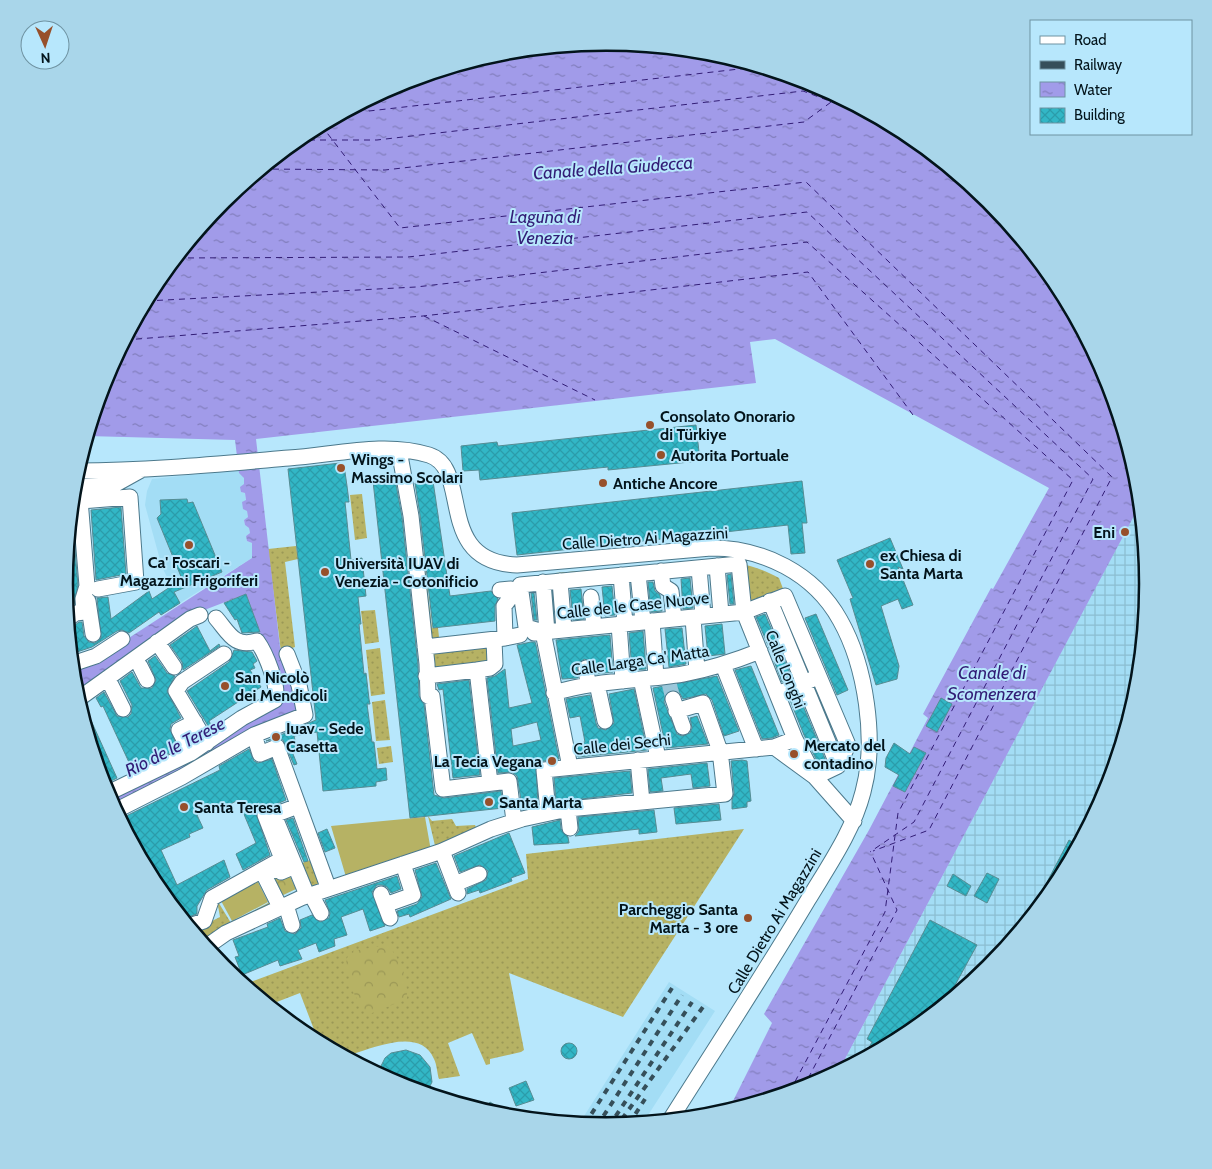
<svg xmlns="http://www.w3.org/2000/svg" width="1212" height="1169" viewBox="0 0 1212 1169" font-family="Cabin,sans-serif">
<defs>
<pattern id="industrial-grid" width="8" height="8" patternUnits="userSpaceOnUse" patternTransform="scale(1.25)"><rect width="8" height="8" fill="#a3ddf5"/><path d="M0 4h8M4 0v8" fill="none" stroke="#8bbdd1"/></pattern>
<pattern id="grass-dots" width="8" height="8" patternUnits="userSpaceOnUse" patternTransform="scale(1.25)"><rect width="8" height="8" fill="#b6b264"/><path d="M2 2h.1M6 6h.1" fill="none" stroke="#9b9856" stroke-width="1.8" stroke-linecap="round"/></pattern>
<pattern id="forest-crowns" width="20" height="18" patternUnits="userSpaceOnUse" patternTransform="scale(1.25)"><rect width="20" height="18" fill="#b6b264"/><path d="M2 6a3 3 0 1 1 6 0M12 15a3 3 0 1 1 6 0" fill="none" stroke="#9b9856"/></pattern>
<pattern id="water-ripples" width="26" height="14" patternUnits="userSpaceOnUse" patternTransform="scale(1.25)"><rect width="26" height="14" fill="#a19be9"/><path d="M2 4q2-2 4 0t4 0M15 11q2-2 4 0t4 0" fill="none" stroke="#817dbc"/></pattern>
<pattern id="building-cross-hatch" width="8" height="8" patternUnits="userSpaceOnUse" patternTransform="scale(1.25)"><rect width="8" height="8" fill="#32b7c6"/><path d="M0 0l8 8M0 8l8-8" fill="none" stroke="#2b9caa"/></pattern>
</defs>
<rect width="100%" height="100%" fill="#b7e7fc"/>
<path fill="#a3ddf5" d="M239,470L244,478V485L241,492L245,493L248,517L244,520L245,525L249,528L250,533L246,536L247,541L252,543V558L180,603L162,567L145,505L147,491L152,479Z
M669,982L715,1011L643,1123L606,1126L579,1124Z"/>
<path fill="url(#industrial-grid)" d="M1135,513L1141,516L1148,585L1138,691L1107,792L1056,886L989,968L907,1035L838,1072Z"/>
<path fill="url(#grass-dots)" d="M362,494L367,538L355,540L350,495Z
M411,516H419L432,628H438L440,646L494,640L495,664L431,676Z
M296,546L298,559L285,562L295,647L281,652L268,549Z
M712,560C737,562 758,566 779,578L785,594L749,609L740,564L556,580L555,573Z
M375,610L379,642L365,644L361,611Z
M380,648L385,694L371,696L366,650Z
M385,700L390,740L376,741L372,702Z
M391,746L393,762L379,764L377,748Z
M428,816L432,821L452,819L456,826L475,825L477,830L436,850Z
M744,829L623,1017L509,973L524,1050L521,1052L490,1059V1064L486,1065L472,1033L448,1043L460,1076L439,1079C437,1073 437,1065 434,1059C421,1027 376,1047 352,1054L327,1037L318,1040L300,993L269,1005L245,984L528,879L526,854Z
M314,859L325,885L308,892L296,865Z
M217,900L231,923L270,902L277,904L208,939L201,941L196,929L220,917Z"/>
<path fill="url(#forest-crowns)" d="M288,872L296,889L277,898L266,876Z
M388,945C401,961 408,978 407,999L367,1015L350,987V976L345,968L347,958L352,951Z"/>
<path fill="#b6b264" d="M425,817L431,851L346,877L331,826Z
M257,880L268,902L232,921L220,899Z"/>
<path fill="url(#water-ripples)" d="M606,43L712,53L814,84L907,134L989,201L1057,284L1107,377L1138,479L1141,516L1135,514L838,1072L813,1085L728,1111L772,1023L764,1014L869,830L928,718L923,714L991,588L993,589L1049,488L775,339L750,342L756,383L256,439L280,647L301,708L113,807L108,796L281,704L283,696L246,594L194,614L76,694L73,672L78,671L252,558V543L247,541L246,536L250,533L249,528L245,525L244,520L248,517L247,511L243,509L242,502L246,500L245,493L241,492L240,487L244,484V478L239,473L235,440L87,436L105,377L156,283L223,201L305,134L399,84L501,53Z"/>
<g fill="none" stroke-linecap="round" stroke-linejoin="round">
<path stroke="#321d76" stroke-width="1" stroke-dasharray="6 5" stroke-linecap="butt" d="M360,104L369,111L757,67
M321,125L400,228L806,182L1112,477L929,830L873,851
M298,140H377L803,91L882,121
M262,169L385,170L804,122L838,97
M177,258L408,257L807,212L1093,479L914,822L870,852
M146,301L416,287L807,242L1073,480L898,813L885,912L789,1093
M424,316L595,400
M125,340L423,316L808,272L913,415
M803,1088L897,910L871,853"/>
</g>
<path fill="url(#building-cross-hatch)" stroke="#568c93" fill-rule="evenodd" d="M696,425L700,461L608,470V467L480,480L479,470L463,471L461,446L497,442L498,446Z
M340,463V466L344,465L347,486L349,502H345L351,560L362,558L366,596L358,597L361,624H359L364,674L366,673L369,699L370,704H367L372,742H374L377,769L386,768L387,780L376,782V786L323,791L317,732L294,736L297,748L291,749L297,764L294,765L283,740L278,738L266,741L316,720L288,469Z
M395,479L402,517L418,665L419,696L424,704L434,795L444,798L501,791L503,808L410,818L373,481Z
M433,481L450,596L491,591L498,599L495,606V621L433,628L420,515L415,483Z
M802,481L807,523H802L805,553L791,554L788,525L517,555L512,513Z
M187,499L188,503L193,502L222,572L174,592L180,603L161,615L159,612L129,633L122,630L117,631L92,647L71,654L69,630H75V625L79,622H82L84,636L89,642L95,643L101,638L97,598L108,597L111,619L149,591L152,599L182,579L157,518L161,514L160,500Z
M121,507L126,574L96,580L91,510Z
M70,528H73L78,585L74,604L66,608L64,584Z
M890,538L903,569L898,567L913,605L902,609L898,599L881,606L899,666L897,679L876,685L850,599L853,598L837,560Z
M731,574L734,604H730L727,575Z
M690,578L693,608L683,609L681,579Z
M648,582H653L655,591L660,595L662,611L651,612Z
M612,586L615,615L605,616L602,587Z
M581,589L584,619L573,620L570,590Z
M531,593H534L537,620H534Z
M246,594L260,632L242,633L237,619L235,620L224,603Z
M765,614L780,649L770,650L756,617Z
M816,614L848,690L837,695L805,618Z
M722,624L725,654L708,656L705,626Z
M197,626L210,651L219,644L220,646L183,670L182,662L170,645Z
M682,628L686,664L669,667L665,629Z
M643,631L646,669L632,670L629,633Z
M610,635L613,672L596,674L593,662L584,659L577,665L578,678L562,679L556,640Z
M531,642H535L536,645L559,759L543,761L536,766L538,804L522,806L517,776L512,772L498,773L487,678L495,676L505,669L509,708L532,703L517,645ZM537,722L541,740L513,746L511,729Z
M234,650L252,652L257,661L253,664L255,668L250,670L261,687L209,721L212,727L210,729L187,691L229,662Z
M155,656L167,673L175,676L167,691L181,718L171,724L170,729L178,749L133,771L103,706L101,707L96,698L104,692L117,716L128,717L131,714L132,705L120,681L132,672L141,688H152L156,680L148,661Z
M783,657L792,678L782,682L774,661L783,659Z
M751,666L779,735L772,738L762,739L735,670Z
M717,676L739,731L724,736L712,700L706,694L683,699L679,692L670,690L666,693L664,702L677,734L682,736L690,733L692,728L690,718L697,716L708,744L666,748L653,688Z
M469,680L480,775L453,778L443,689L439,690L437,684Z
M634,689L647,750L578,757L575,744L585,742L580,716L570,718L566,699L590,695L596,723L598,728L606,730L614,723L609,694Z
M799,696L826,761L819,765L804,735L790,700Z
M941,698L952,704L937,732L926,726Z
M89,716L117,778L103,785L83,718Z
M894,743L910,754L914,747L926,753L905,792L893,786L899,775L885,767L886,758Z
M249,749L254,761L258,763L272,759L286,800L270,807L261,806L256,813L270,855L243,870L236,854L256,843L238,800L223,808L221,804L197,815L203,828L189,834L190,837L161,850L177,885L224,860L230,877L207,890L197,906V914L183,919L155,885L120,819L220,770L219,766Z
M742,760L747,761L751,801L747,802V807L732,809V800L734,793L731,761Z
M707,763L710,786L693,788L691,774L661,778L663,791L650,792L648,769Z
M630,771L632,793L556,802L554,778Z
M719,804L721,820L676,824L674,808Z
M654,810L657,832L639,834V829L575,836L579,831L578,817Z
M293,818L308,861L304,862L286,820Z
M560,820L561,829L568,837L569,843L534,845L532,827Z
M327,829L335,848L325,852L318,833Z
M509,833L525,873L511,878L512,881L480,893L479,890L467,894V889L486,880L488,871L480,865L460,872L454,856Z
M1069,840L1078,845L1056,886L1038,908L1035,905Z
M436,863L451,899L410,917L409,914L399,917L397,911L417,904L422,897L415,870Z
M987,873L999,879L987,903L974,896Z
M953,874L971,886L966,896L947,886Z
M397,876L401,889L391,893L387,887L382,885H377L372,892L385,926L370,931L363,909L341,917L347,935L334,939L335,946L319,952L316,943L298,950L302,959L280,966L278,960L242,975L235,957L239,956L233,940L268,927L267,924L280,918L285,931L295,934L301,928L300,920L312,915L320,922L329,918L330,913L325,900Z
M930,920L977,945L948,998L950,1000L907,1035L863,1059L872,1042L867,1039Z
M561 1051a8 8 0 1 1 16 0a8 8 0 1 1-16 0Z
M406,1050L420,1055L430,1067L432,1082L426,1094L398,1085L377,1074L385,1058L391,1053Z
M526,1081L534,1100L516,1106L509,1088Z
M490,1102L513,1117L484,1111Z"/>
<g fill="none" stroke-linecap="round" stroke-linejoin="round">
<path stroke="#9cc7da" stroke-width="15" stroke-dasharray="15 8" stroke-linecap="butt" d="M669,683L673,699"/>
<g stroke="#4c798c" stroke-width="17">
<path id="minor" d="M399,450L411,516L427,664L428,696H432L443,789L509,781L514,821
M77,471C147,471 219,464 289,458C334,455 385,441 429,455C473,469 433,562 517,565L711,548C763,548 814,573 840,620C866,666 877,741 863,792C853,831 829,865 808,900C764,974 716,1047 670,1120
M74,487L114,485L141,470
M81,501L130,497L136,582L98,589
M717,566L721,614
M699,568L703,616
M661,571L663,586L671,591L674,619
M638,574L643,622
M621,575L625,624
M560,581L564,630
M543,582L547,632
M500,590L511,589L514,593L504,606L505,638L520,635
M591,597L594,627
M88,601L93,634
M770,601L838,766L815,777L854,821
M693,618L697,671
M67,619L76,613L84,612L83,599L87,586L79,487
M652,621L656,677
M619,624L623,681
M534,633L543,632L570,767
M157,642L174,667
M425,647L505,638
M72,664L96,656L122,639
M723,665L756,749
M140,666L147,680
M586,668L588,685
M477,670L490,668L495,664L494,640
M426,676L477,670L490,783
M641,679L658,758
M597,684L605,721
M111,685L123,709
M554,693C596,680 640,681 683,674C710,669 735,661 760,651
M778,694L813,679
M673,699L683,727
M77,700L190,619L200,615
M254,735L260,754L277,747L328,887
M795,739L744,612L739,564L520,585L526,627L543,632L744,612L785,596L848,745L838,766
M207,743L176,691L182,682L224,654
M191,753L179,730L195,722
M638,760L642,802
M108,793L191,753L242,718L275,700C280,687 265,652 257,641C234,648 229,633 216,618
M298,806L274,815L307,895
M568,809L570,828
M115,811L182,777L254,735L305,715L299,685L287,654
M548,812L544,770L774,747L795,739L815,777L774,747
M442,851L458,893
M455,884L479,874
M311,894L321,913
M381,894L390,918
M286,905L292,925
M385,905L413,895L403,864
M280,907L264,875L279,867L281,872L295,866
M189,926L204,921L212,898L282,859L265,815
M206,947L226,933L301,898L442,851L491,829L522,819L568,809L725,794L720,751L703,703L676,711"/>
</g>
<use href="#minor" stroke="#fff" stroke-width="15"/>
<path stroke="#364f5a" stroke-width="4" stroke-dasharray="6 6" stroke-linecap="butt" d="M622,1119L703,1007
M585,1124L672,988
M629,1124L645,1099
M597,1126L682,995
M609,1126L692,1002"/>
</g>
<g fill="#97502b" stroke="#b7e7fc" stroke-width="2">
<circle cx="650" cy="425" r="5"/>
<circle cx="661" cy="455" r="5"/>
<circle cx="341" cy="468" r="5"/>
<circle cx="603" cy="483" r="5"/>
<circle cx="1125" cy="532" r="5"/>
<circle cx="189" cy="545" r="5"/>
<circle cx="870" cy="564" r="5"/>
<circle cx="325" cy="572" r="5"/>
<circle cx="225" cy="686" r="5"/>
<circle cx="276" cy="737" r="5"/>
<circle cx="794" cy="754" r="5"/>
<circle cx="552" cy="761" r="5"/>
<circle cx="489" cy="802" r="5"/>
<circle cx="184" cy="807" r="5"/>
<circle cx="748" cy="918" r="5"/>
</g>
<g text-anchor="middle" stroke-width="4" stroke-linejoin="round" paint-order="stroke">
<g font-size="16" font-weight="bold" fill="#03141b" stroke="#b7e7fc" text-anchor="start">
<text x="660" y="422">Consolato Onorario<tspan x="660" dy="18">di Türkiye</tspan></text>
<text x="671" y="461">Autorita Portuale</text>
<text x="351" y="465">Wings -<tspan x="351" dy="18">Massimo Scolari</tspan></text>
<text x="613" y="489">Antiche Ancore</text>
<text x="1115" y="538" text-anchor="end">Eni</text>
<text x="880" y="561">ex Chiesa di<tspan x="880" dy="18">Santa Marta</tspan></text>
<text x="189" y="568" text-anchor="middle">Ca' Foscari -<tspan x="189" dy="18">Magazzini Frigoriferi</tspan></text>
<text x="335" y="569">Università IUAV di<tspan x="335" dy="18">Venezia - Cotonificio</tspan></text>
<text x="235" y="683">San Nicolò<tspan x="235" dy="18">dei Mendicoli</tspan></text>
<text x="286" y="734">Iuav - Sede<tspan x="286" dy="18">Casetta</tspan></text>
<text x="804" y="751">Mercato del<tspan x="804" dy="18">contadino</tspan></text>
<text x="542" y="767" text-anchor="end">La Tecia Vegana</text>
<text x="499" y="808">Santa Marta</text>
<text x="194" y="813">Santa Teresa</text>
<text x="738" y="915" text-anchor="end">Parcheggio Santa<tspan x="738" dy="18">Marta - 3 ore</tspan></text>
</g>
<g font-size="16" fill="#03141b" stroke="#b7e7fc">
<text transform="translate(645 538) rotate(-4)" y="6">Calle Dietro Ai Magazzini</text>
<text transform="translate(633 605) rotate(-6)" y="6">Calle de le Case Nuove</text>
<text transform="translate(640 660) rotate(-8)" y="6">Calle Larga Ca' Matta</text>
<text transform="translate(786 669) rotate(68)" y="6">Calle Longhi</text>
<text transform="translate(622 744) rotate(-6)" y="6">Calle dei Sechi</text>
<text transform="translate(774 921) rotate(-59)" y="6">Calle Dietro Ai Magazzini</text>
</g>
<g font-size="18" font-style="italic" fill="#321d76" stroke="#b7e7fc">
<text transform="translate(613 168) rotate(-4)" y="6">Canale della Giudecca</text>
<text x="545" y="223">Laguna di<tspan x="545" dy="21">Venezia</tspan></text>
<text x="992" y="679">Canale di<tspan x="992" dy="21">Scomenzera</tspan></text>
<text transform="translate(175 747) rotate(-27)" y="6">Rio de le Terese</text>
</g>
</g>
<path d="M0 0H1212V1169H0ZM73 584a533 533 0 1 1 1066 0a533 533 0 1 1-1066 0Z" fill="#a9d6ea" fill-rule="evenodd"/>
<path fill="none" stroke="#03141b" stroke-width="2.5" d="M73 584a533 533 0 1 1 1066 0a533 533 0 1 1-1066 0Z"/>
<rect x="1030" y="20" width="162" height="115" fill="#b7e7fc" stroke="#6f93a2"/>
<rect x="1040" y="36" width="25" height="8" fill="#ffffff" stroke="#6f93a2"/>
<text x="1074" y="45" font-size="15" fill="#03141b">Road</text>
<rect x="1040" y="61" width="25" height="8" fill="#364f5a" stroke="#6f93a2"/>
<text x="1074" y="70" font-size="15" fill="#03141b">Railway</text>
<rect x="1040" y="82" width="25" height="15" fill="url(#water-ripples)" stroke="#6f93a2"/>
<text x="1074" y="95" font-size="15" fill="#03141b">Water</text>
<rect x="1040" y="108" width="25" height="15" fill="url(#building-cross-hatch)" stroke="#6f93a2"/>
<text x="1074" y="120" font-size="15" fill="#03141b">Building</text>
<g transform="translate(45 45) rotate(177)"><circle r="24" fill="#b7e7fc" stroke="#6f93a2"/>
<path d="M0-4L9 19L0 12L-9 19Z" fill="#97502b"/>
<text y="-8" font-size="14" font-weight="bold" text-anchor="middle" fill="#03141b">N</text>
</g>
</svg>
